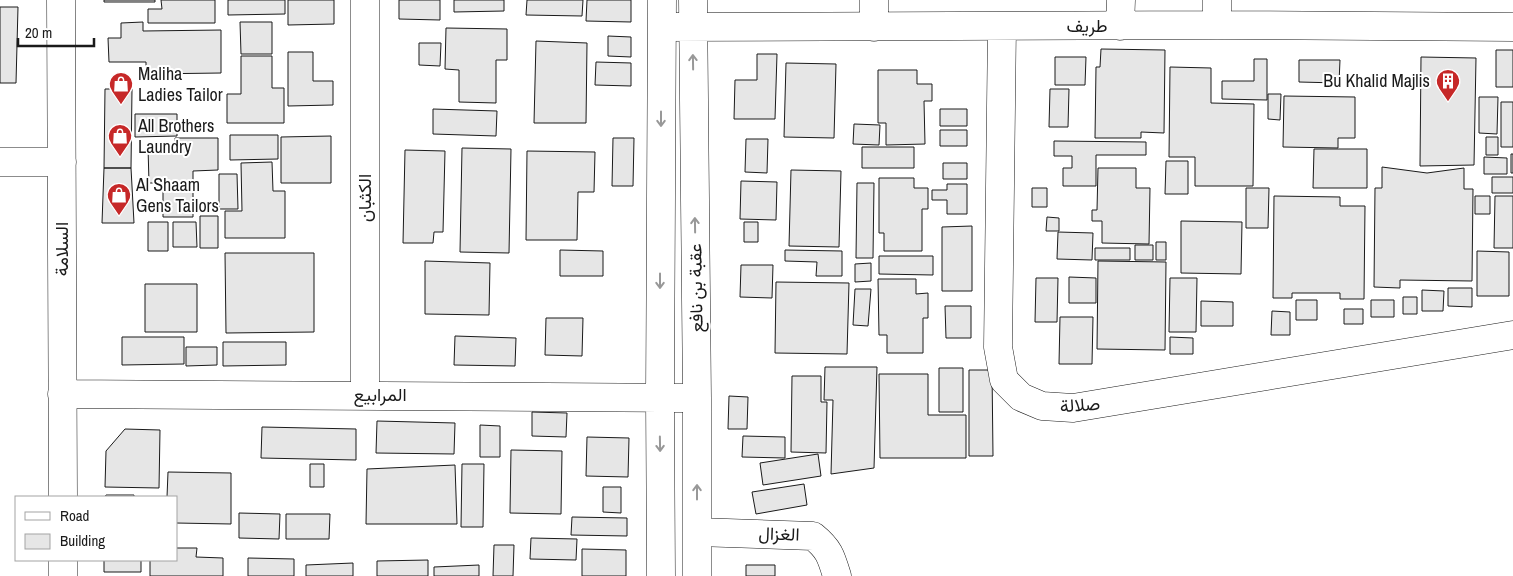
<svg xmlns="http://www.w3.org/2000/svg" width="1513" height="576" viewBox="0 0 1513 576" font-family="'Archivo Narrow',Vazirmatn,sans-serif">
<rect width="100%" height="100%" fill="#fff"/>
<path fill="#e6e6e6" stroke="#1a1a1a" d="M104,0H155V2H104Z
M161,0H215V23H148V9H162Z
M228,0H285V14L228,15Z
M288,0H334V24L288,25Z
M399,0H440V20L399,19Z
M454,0H504V11L454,12Z
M527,0H583L582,16L526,15Z
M587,0H631V22L586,21Z
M0,7H18L16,83H0Z
M143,22V31L221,30V73L146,74V62H109L108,38H121V23Z
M240,22H272V54H241Z
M446,28L507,29V60H496V103L459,102V70L445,69Z
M608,36L631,37V57L608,56Z
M536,41L587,43L586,123H534Z
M419,43H441L440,66L419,65Z
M1101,49L1165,50L1164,133L1141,132V138H1095L1096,67H1100Z
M1496,50H1513V87H1496Z
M288,52H313V81H333V105L288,106Z
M757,54H777L775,119H734L735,80H757Z
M241,56H272V88H284V123H227V94H241Z
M1055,57H1086L1085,85H1055Z
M1421,57L1476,58L1474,165L1420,166Z
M1254,59H1267V100L1222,99V81H1254Z
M1299,60H1340L1339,83L1299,82Z
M596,62L631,63V86L595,85Z
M786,63L836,64L834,138L784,137Z
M1170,67L1211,68V103L1254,104L1253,186H1195V157H1169Z
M878,70H917V84H932V101H924L925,144L886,145V123H878Z
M105,89H132L131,168H104Z
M1050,89H1069L1068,127H1049Z
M1268,94H1281L1280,120L1268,119Z
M1284,96L1355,97V138H1338V148L1283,147Z
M1479,97H1498L1497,134L1479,133Z
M1501,102H1513V147H1501Z
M433,109L497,111L496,136L433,134Z
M940,109H967V126H940Z
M135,114H177V136L135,137Z
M854,124L880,125L879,145L853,144Z
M940,130H967V146H940Z
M230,135H278V159L230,160Z
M331,136V183H281V137Z
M1486,137H1498V155H1486Z
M175,138H218V170L193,171V217H163V183H149L148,147L175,146Z
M613,138H634L633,186H612Z
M746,139H768L767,173L745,172Z
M1054,141L1146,142V155H1096V186H1063V168H1072V156H1054Z
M862,147H914V168H862Z
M462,148L511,149L509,253L460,252Z
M1314,149H1367V188H1313Z
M405,150L445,151L443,232H434L433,243H403Z
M527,151L595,152L594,192H578L577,240H526Z
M1511,154H1513V173H1511Z
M1484,157L1507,158V174H1484Z
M1166,161H1188V194H1165Z
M272,162L273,191H285V238H225V211H242L241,163Z
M943,163H967V179H943Z
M1382,167L1427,173L1464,168V189H1473L1472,281L1400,280V288L1374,287L1375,188H1382Z
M104,168H131L134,223H102Z
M1098,168H1136V188H1150L1149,244L1102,243V221H1092V210H1097Z
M791,170L841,171L839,247L789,246Z
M219,174H237L238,209H219Z
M1492,177H1513V193H1492Z
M879,178H914V188H928V209H922V251H884V233H879Z
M741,181L777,182L776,220L740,219Z
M857,183H874L873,258H856Z
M947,184H967V214H947V200H932V190H947Z
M1032,188H1047V207H1032Z
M1246,188H1269L1268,228H1246Z
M1274,196L1340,197V206H1365L1364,299H1340V293H1292V298H1273Z
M1475,196H1490V214H1475Z
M1495,196H1513V248H1494Z
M200,216H218V248H200Z
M1047,217L1059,218V231H1046Z
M1181,221L1242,222L1241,274L1181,273Z
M148,222H168V251H148Z
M173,222H196L197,247H173Z
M744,222H758V242H744Z
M972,226V291H942V227Z
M1058,232L1093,233L1092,260L1057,259Z
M1156,242H1166V260H1156Z
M1135,245H1153V260H1135Z
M1095,248H1130V260H1095Z
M560,250L603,251V276H560Z
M785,250L842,251V276H816L817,262L785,261Z
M1477,251L1509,252V296H1477Z
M225,253H314V332L226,333Z
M879,256H933V275L879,274Z
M425,261L490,263L489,315L425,314Z
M1098,261L1166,262L1165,350L1097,349Z
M871,263V281L855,282V264Z
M741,265H773L772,298L740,297Z
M1069,277L1096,278V303H1069Z
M1036,278H1058L1057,322H1035Z
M1170,278H1197L1196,332H1169Z
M878,279H916V294L928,293V318H923V353H887V335H879Z
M776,282L849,283L847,354L775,353Z
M145,284H197V332H145Z
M1448,288H1472V307L1448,306Z
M855,289H871L868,326L853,325Z
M1422,290L1444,291L1443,311H1422Z
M1403,297H1417V314H1403Z
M1296,300H1317V320H1296Z
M1371,300H1394V317H1371Z
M1201,301L1233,302V326H1201Z
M945,306H971V338H946Z
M1344,309H1363V324H1344Z
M1272,311L1290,312V335H1271Z
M1060,317H1093L1092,364H1059Z
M546,318H583L582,356L545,355Z
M455,336L516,338L515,366L454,365Z
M122,337H184V364L122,365Z
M1170,337L1193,338V354H1170Z
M223,342H286V365L223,366Z
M186,347H217V365L186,366Z
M825,367H877L874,468L831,474L833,400H824Z
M939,368H963V412H939Z
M969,370H992L993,456H969Z
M879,374H928V415H966V458H880Z
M792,376H821V402H827L826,453L791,452Z
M729,396L748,397L747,429H728Z
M532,412L567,413L566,437L532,436Z
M377,421L455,423L454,454L376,453Z
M480,425L500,426V457H480Z
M262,427L356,429V460L261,458Z
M125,429L160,430L159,488L105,487L106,451Z
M743,436L785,437V458L742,457Z
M587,437L629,438L628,477L586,476Z
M511,450L562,451L561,514L510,513Z
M818,454L821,476L763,485L760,463Z
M310,464H324V487H310Z
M462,464H484L483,527H461Z
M455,465L457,524H366L367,469Z
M168,472L231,473V524L176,523V497H167Z
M804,484L807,505L756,514L752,492Z
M603,487H621V513L603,512Z
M106,495H134V497H105Z
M239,513L280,514L279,539L239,538Z
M286,514H330L329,539H286Z
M572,517L627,518V536L571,535Z
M531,538L577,539L576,560L530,559Z
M494,545H514L513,576H493Z
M176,548H197L196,557L223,558V576H150V560H176Z
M582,549L626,550V576H582Z
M248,558L294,559V576H248Z
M104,560H141V572H104Z
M428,560V576H377V561Z
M353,563V576H306V565Z
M479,565V576H434V567Z
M746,565H775V576H746Z"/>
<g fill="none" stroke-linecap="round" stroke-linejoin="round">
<g stroke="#1a1a1a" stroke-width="29">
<path id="minor" d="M61,0L63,497
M693,0L697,398V576
M874,0V27
M1217,25V0
M1002,26L998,347L1004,380L1021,397L1042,406L1073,408L1513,335
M1120,26L1121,0
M662,27L1217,25L1513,27
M0,162H62
M62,394L697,398
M365,395V0
M697,532L813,536C829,549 831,556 837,576
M63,560V576
M661,576L660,397L662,0"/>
</g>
<use href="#minor" stroke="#fff" stroke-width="28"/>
</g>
<defs><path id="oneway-shaft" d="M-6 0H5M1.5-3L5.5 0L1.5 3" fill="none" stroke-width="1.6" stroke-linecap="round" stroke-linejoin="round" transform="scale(1.25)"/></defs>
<g stroke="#989898">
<use href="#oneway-shaft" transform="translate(693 62) rotate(-91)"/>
<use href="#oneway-shaft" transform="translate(661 119) rotate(90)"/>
<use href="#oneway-shaft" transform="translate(695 225) rotate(-91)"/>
<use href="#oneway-shaft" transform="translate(660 281) rotate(90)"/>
<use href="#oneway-shaft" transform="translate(660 444) rotate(89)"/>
<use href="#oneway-shaft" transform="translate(697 492) rotate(-90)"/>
</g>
<defs>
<g id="building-pin" transform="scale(1.25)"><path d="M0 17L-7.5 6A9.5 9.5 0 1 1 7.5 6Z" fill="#c62828" stroke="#fff"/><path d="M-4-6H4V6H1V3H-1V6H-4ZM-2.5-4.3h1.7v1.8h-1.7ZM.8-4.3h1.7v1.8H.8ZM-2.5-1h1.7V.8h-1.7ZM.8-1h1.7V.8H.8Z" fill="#fff"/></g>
<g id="shop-pin" transform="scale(1.25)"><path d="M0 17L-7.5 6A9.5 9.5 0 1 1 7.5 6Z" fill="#c62828" stroke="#fff"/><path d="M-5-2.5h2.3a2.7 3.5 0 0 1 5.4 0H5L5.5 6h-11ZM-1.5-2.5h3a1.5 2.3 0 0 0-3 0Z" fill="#fff"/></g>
</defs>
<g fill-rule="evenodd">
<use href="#building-pin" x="1448" y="81"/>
<use href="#shop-pin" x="121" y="84"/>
<use href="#shop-pin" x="120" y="136"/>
<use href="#shop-pin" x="119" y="195"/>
</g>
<g text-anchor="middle" stroke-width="4" stroke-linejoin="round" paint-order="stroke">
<g font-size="18" fill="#1a1a1a" stroke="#fff">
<text x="1087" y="32">طريف</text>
<text transform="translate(365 198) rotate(-90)" y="6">الكثبان</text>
<text transform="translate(62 249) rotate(-90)" y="6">السلامة</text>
<text transform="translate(696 288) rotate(-91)" y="6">عقبة بن نافع</text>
<text x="380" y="401">المرابيع</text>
<text transform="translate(1080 405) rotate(-4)" y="6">صلالة</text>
<text transform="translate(779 534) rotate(2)" y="6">الغزال</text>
</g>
<g font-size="18" fill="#1a1a1a" stroke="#fff" text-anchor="start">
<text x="138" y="80">Maliha<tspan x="138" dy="21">Ladies Tailor</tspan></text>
<text x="1430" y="87" text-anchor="end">Bu Khalid Majlis</text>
<text x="138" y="132">All Brothers<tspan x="138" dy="21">Laundry</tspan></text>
<text x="136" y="191">Al Shaam<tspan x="136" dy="21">Gens Tailors</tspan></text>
</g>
</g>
<rect x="15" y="496" width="162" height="65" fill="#ffffff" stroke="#a3a3a3"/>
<rect x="25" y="512" width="25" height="8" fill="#ffffff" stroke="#a3a3a3"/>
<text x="60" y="521" font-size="15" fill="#1a1a1a">Road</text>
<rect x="25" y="534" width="25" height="15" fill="#e6e6e6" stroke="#a3a3a3"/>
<text x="60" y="546" font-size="15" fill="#1a1a1a">Building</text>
<path d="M18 38v8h76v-8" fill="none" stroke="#1a1a1a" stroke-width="2.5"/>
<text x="25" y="38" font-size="15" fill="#1a1a1a" stroke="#ffffff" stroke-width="4" paint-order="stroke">20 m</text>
</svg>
